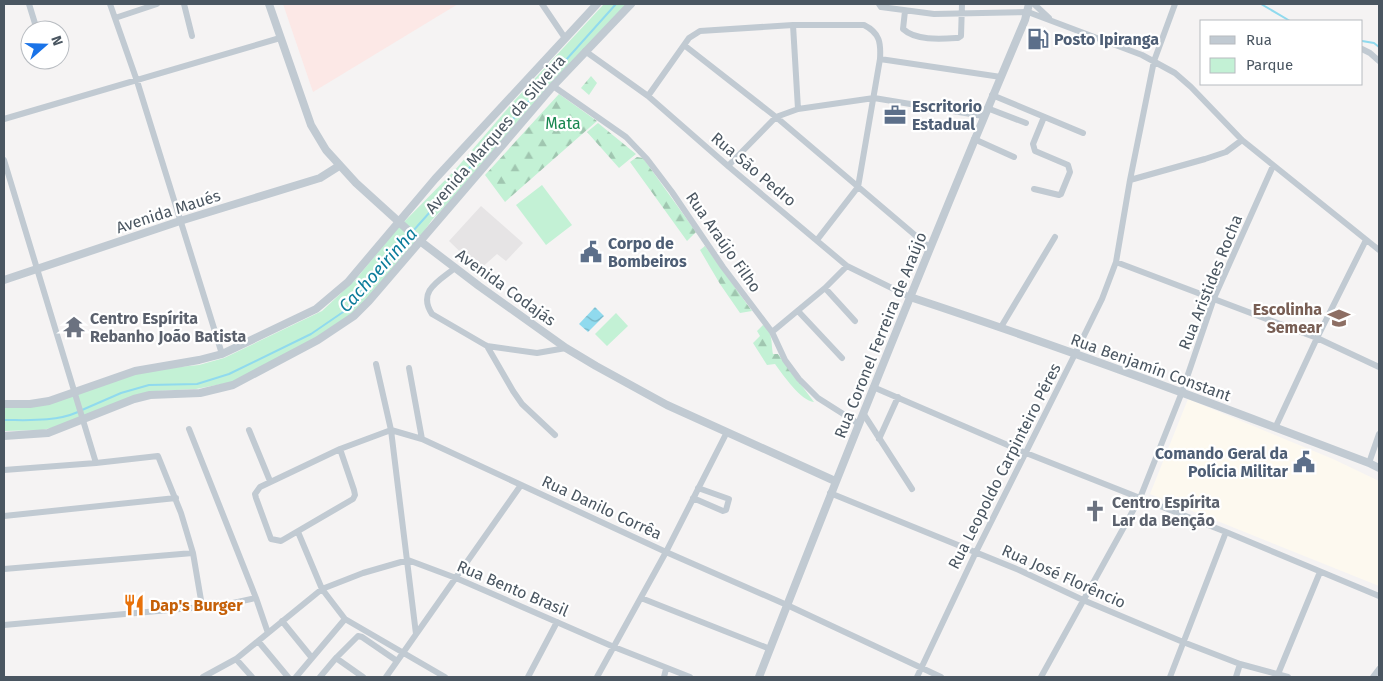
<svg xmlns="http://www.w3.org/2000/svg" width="1383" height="681" viewBox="0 0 1383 681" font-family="'Fira Sans',sans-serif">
<defs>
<pattern id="forest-firs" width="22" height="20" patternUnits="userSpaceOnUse" patternTransform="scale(1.25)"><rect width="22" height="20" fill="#c3f1d5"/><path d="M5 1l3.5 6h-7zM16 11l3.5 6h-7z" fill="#a0c6b0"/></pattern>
<pattern id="water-waves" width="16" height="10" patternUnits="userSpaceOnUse" patternTransform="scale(1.25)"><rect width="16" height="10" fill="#90daee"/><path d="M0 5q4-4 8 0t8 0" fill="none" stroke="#78b4c4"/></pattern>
</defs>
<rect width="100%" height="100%" fill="#f5f3f3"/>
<path fill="#fdf9ef" d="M1188,399L1333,459L1379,481V586L1150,494Z"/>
<path fill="#e6e4e5" d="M481,206L523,243L506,261L497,254L479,270L449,241Z"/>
<path fill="#fce8e6" d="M283,4H458L313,92Z"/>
<path fill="url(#forest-firs)" d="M591,76L597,83L589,95L581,88Z
M559,94L597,121L505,202L485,175Z
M598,123L636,154L619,168L587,132Z
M637,157L643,158L696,232L687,241L630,162Z
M705,246L752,311L740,313L720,284L700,250Z
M763,325C773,331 771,343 773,354H778L814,402C801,401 783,375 775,364L767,365L753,343L760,336L757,331Z"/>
<path fill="#c3f1d5" d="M604,4H629L501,147L432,220L415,244L354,314L311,341L232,382L196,389L157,391L140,394L56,427L42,430L4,431V406H23L117,378L159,369L199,365L224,358L322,311L356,279L398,228L455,170L514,101Z
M542,185L572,225L546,245L516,205Z
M616,313L628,326L607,346L595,334Z"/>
<path fill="url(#water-waves)" d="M595,307L604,316L588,332L579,324Z"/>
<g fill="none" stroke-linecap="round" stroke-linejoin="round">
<path stroke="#90daee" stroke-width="2" d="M1261,4L1290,21
M1362,41L1374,43L1379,47
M413,231L616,4
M82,410L121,393L149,385L197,384L229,374L311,334L346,310L409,234
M4,420C29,420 55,422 78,412"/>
<path stroke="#c1cad2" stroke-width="6" d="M29,4L37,30
M110,4L137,81L222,354
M184,4L192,36
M542,4L565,38
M879,4L881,7L934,14L1028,12L1142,55L1175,73L1191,87L1242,140L1379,250
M1034,4L1049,18
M905,11L903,29C916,41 941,39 958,38L961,36L962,4
M115,18L157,4
M793,25L798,109
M684,45L776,117L929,247
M1362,49L1370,53L1379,61
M585,51L648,96L728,166L847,266L910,297
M880,59L1001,77
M553,86L626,137L647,159L672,192L723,267L772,332L785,360L799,379L818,398L859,424
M992,95L1083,133
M648,96L689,38L700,31L793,25H864C880,33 881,43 880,59L858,187L817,240
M987,108L1026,123
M4,119L280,38
M974,139L1014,157
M4,160L96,463
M728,166L776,117L798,109L874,98L983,116
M1130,180L1205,159L1226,152L1242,140
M1034,189L1059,195L1061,194L1070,172L1068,165L1035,151L1033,144L1044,117
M1116,262L1317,338L1379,367
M455,268C439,281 417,291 432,314L487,346L537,353L566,348
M825,288L855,321
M798,311L842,358
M1001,327L1055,237
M772,332L825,288L847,266
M487,346L513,391L522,404L555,435
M376,364L391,430L416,634
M409,368L422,439
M873,387L1026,453L1226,532L1379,596
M863,413L912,489
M1276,426L1317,338L1366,240
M189,429L256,598L268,633
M249,430L270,481
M879,439L898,397
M340,449L354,490L355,495L353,499L281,541L271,539L256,498L255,494L260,487L340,449L391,430L422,439L666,552L787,605L941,677
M1369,463L1379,434
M4,470L96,463L158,456L181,513L193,553L202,606
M830,493L1019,570L1083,600L1183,642L1240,664L1288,677
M693,498L723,511L726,510L729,499L698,488
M4,516L176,498
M298,532L322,589L345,619L445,677
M4,569L193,553
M641,598L770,649
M282,621L312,658
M4,625L224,605L256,598
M258,641L288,677
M336,658L363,677
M236,659L252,677
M1278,674L1320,572
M203,677L236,659L322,589L363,573L408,560L456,578L614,647L690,677
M296,677L345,619
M320,677L336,658L358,636L362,637L397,661
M386,677L521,485
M528,677L557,622
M597,677L666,552L727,432
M664,677L666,669
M917,677L976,552L1075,354L1102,299L1116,262L1130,180L1154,61L1175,4
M1041,677L1140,498L1182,392L1214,298L1273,166
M1170,677L1226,532
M1236,677L1240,664
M1373,677L1379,669"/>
<path stroke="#c1cad2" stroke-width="8" d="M269,4L311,125L326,150L356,183L420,241L479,286L566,348L596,366L667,405L835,481
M4,280L180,221L320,178L339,166
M910,297C1065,348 1217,405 1369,463L1379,468
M4,404H30L49,401L135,371L199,360L222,354L316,309L348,282L435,179L597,4
M4,436L48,433L134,399L150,395L200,393L233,385L318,340L354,316L369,301L553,86L631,4
M759,677C845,457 933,237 1025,20L1029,4"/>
</g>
<defs>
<g id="fuel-bare" transform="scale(1.725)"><path d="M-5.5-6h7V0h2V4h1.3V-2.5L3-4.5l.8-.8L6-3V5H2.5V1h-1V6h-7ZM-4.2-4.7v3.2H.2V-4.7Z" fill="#5c6f8a" stroke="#fff" stroke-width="2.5" paint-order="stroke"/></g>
<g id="office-bare" transform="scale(1.725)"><path d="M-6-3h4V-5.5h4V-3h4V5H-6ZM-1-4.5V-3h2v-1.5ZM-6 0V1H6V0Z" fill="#5c6f8a" stroke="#fff" stroke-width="2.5" paint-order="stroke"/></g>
<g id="civic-bare" transform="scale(1.725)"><path d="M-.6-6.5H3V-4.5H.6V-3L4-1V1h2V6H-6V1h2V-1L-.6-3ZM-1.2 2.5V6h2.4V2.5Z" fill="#5c6f8a" stroke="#fff" stroke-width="2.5" paint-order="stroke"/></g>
<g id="school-bare" transform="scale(1.725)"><path d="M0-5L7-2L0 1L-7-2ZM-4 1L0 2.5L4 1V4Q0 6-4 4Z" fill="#8d6e63" stroke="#fff" stroke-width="2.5" paint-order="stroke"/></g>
<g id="temple-bare" transform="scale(1.725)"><path d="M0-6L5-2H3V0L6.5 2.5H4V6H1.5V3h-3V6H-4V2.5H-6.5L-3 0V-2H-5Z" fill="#6b7280" stroke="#fff" stroke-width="2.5" paint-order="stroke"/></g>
<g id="church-bare" transform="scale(1.725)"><path d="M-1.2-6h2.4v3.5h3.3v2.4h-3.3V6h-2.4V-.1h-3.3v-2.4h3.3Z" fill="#6b7280" stroke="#fff" stroke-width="2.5" paint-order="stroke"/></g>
<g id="restaurant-bare" transform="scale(1.725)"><path d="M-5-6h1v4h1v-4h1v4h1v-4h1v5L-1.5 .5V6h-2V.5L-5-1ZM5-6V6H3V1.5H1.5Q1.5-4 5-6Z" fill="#e8710a" stroke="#fff" stroke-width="2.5" paint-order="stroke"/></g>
</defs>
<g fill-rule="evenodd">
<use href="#fuel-bare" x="1038" y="39"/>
<use href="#office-bare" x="895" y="115"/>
<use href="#civic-bare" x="591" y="252"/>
<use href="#school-bare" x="1339" y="318"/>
<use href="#temple-bare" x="74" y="327"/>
<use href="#civic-bare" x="1304" y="462"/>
<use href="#church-bare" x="1095" y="511"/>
<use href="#restaurant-bare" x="134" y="605"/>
</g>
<g text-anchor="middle" stroke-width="4.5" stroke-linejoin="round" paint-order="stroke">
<g font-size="16" font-weight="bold" fill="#4e5e75" stroke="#fff" text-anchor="start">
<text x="1054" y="45">Posto Ipiranga</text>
<text x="912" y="112">Escritorio<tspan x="912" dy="18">Estadual</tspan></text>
<text x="608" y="249">Corpo de<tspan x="608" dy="18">Bombeiros</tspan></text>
<text x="1288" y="459" text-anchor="end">Comando Geral da<tspan x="1288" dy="18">Polícia Militar</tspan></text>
</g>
<g font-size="16" fill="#17864f" stroke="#fff">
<text x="563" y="129">Mata</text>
</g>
<g font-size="16" fill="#4a5661" stroke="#fff">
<text transform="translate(495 134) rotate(-49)" y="6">Avenida Marques da Silveira</text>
<text transform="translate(754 169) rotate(40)" y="6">Rua São Pedro</text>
<text transform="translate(168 211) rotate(-18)" y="6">Avenida Maués</text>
<text transform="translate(724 242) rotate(55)" y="6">Rua Araújo Filho</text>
<text transform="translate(1210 282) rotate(-68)" y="6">Rua Aristides Rocha</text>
<text transform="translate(506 287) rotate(36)" y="6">Avenida Codajás</text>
<text transform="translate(880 335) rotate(-68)" y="6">Rua Coronel Ferreira de Araújo</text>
<text transform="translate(1151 367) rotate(20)" y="6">Rua Benjamín Constant</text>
<text transform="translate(1004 466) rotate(-63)" y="6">Rua Leopoldo Carpinteiro Péres</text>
<text transform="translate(602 507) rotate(25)" y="6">Rua Danilo Corrêa</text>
<text transform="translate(1064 576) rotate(24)" y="6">Rua José Florêncio</text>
<text transform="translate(513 588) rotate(23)" y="6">Rua Bento Brasil</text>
</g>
<g font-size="16" font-weight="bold" fill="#785e54" stroke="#fff" text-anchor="end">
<text x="1322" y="315">Escolinha<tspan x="1322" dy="18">Semear</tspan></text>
</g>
<g font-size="16" font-weight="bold" fill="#5b616d" stroke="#fff" text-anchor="start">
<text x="90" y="324">Centro Espírita<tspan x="90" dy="18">Rebanho João Batista</tspan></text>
<text x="1112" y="508">Centro Espírita<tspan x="1112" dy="18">Lar da Benção</tspan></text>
</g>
<g font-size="16" font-weight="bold" fill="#c56008" stroke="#fff" text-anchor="start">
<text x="150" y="611">Dap's Burger</text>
</g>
<g font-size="18" font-style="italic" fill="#0c7c9b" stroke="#fff">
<text transform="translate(378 270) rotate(-48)" y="6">Cachoeirinha</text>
</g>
</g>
<rect width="1383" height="681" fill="none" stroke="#4a5661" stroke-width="10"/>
<rect x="1200" y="20" width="162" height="65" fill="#ffffff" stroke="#b7bbc0"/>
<rect x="1210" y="36" width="25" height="8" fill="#c1cad2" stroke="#b7bbc0"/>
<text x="1246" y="45" font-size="15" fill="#4a5661">Rua</text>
<rect x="1210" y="58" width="25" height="15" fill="#c3f1d5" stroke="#b7bbc0"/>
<text x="1246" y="70" font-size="15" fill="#4a5661">Parque</text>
<g transform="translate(45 45) rotate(70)"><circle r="24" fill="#ffffff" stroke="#b7bbc0"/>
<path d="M0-4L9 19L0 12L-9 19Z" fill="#1a73e8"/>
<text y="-8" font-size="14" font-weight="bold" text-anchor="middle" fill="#4a5661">N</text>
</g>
</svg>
